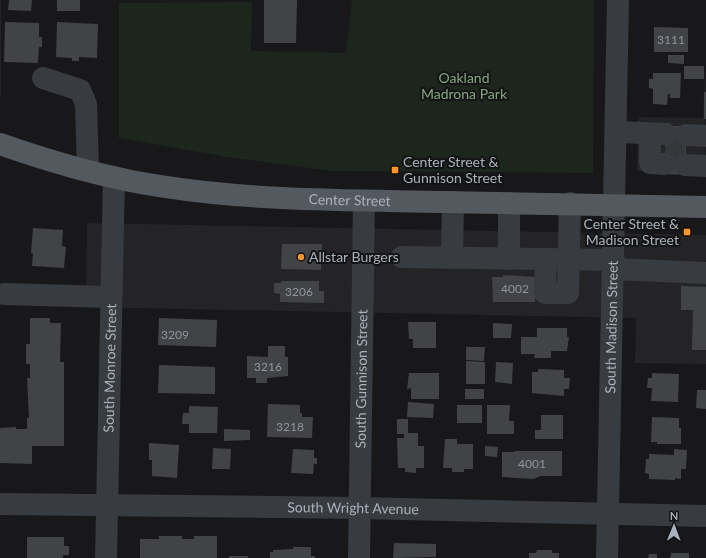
<svg xmlns="http://www.w3.org/2000/svg" width="706" height="558" viewBox="0 0 706 558" font-family="Lato,sans-serif">
<rect width="100%" height="100%" fill="#18181a"/>
<path fill="#242427" d="M0,0H1V96H0Z
M705,65L706,172L637,171L638,117L703,118Z
M87,223L706,235V364L635,363L636,318L86,307Z"/>
<path fill="#1d261d" d="M352,0H594L593,173L332,171L228,157L119,138V3L252,2L251,51L346,53Z"/>
<path fill="#424347" d="M9,0H32L31,11L8,10Z
M57,0H80V11H57Z
M264,0H297L296,43H264Z
M5,22L39,23V37H42V47H39L38,63L4,62Z
M57,22L98,24L97,58L79,57V61H72V58L56,57Z
M654,27L688,28V52H654Z
M668,55H684V64L668,63Z
M684,66H704V79H684Z
M653,73H681L680,98H670V94H668L667,105L653,104V89L649,88V79H653Z
M704,92H706V119H704Z
M666,126H686V175L665,174Z
M33,228L63,230L62,246L66,247L64,268L32,266L33,253H31Z
M282,244H322L321,270L281,269Z
M503,275L537,277L535,302H493L492,277H503Z
M281,281H319V291H324V303L280,302V294L274,293V283H281Z
M681,286L706,287V350H692L693,310H681Z
M30,318H50V323H61L60,362H64V446H32V464L0,463V428L16,427V429H27V418H29L27,378H30V364H26V344H30Z
M159,318L217,320L216,347L158,345Z
M408,322H436V348H413V339H409Z
M493,323L512,324L511,338H493Z
M537,328H567V337H569L567,351H551V358H534L535,354H521V337H537Z
M268,346H285V357H288V376L267,378V383H256V378H247V356L268,357Z
M466,347H485L484,361L466,360Z
M466,361L485,362V384H466Z
M496,362L513,363L512,384L495,382Z
M159,365L215,367V394L158,393Z
M538,369L564,370V378H570L569,389H564V396L532,393V372H538Z
M409,373H439V399H411V388L407,389Z
M652,373L679,374L678,402L651,401L652,388H647L648,378H652Z
M465,389H484V399H465Z
M697,390H706V409L696,408Z
M408,402L434,404L433,418L407,417Z
M268,404L300,405V413H302V417H313L312,438L267,437Z
M457,405H482V423H457Z
M487,405H510L509,421H514V434H487Z
M189,406L218,407L217,433H189V424H182L183,413H189Z
M541,415H563V439H535V430H541Z
M652,417L679,418V428H681V444H657V442H651Z
M397,419H408V433H418V446H424V468H416V473L405,472V468H398L397,438H404V434H397Z
M224,429L250,430V440L224,441Z
M445,439H457V444H473V469H464V472H452V468H443Z
M149,443L179,445L177,478L152,476V460H149Z
M485,446L498,447L497,457L485,456Z
M213,448L231,449L230,469H212Z
M293,449L314,450V458H317V464H314L313,474L291,473Z
M674,449L687,450L686,469H681V479L675,478V480L649,479V474L645,473L646,459H649V454L674,455Z
M514,451H562V476H541L533,479L502,477V452H514Z
M159,536H182V539H194V536H217V558H140V539H159Z
M27,537H64V546H69V555H63V558H27Z
M394,543L436,544V557L393,558Z
M293,547H311V556H315V558H270V552H273V550L293,549Z
M537,550H552V553H559V558H529V553H536Z
M671,553H689V558H669L671,556Z
M649,554H657V558H648Z
M229,556H248V558H229Z"/>
<g fill="none" stroke-linecap="round" stroke-linejoin="round">
<path stroke="#35373a" stroke-width="22" stroke-dasharray="22 11" stroke-linecap="butt" d="M666,149L685,150"/>
<g stroke="#383b40" stroke-width="22">
<path d="M43,78L80,90L86,104L88,171"/>
<path d="M617,132L666,134"/>
<path d="M650,134V163L665,164"/>
<path d="M686,135L706,136"/>
<path d="M685,165L706,166"/>
<path d="M402,257L614,260"/>
<path d="M452,258L453,202"/>
<path d="M509,259V203"/>
<path d="M546,259L545,293H568L570,203"/>
<path d="M614,269L706,273"/>
<path d="M4,294L110,297"/>
<path id="s1" d="M0,504L360,508L706,516"/>
<path id="s2" d="M106,558L114,177"/>
<path id="s3" d="M359,558L364,201"/>
<path id="s4" d="M607,558L618,0"/>
</g>
<path stroke="#54585f" stroke-width="22" id="s5" d="M0,144C54,163 109,179 166,187C258,201 352,200 445,202C532,203 619,205 706,207"/>
</g>
<g fill="#ff942b" stroke="#131315" stroke-width="1.5">
<rect x="391" y="166" width="8" height="8" rx="2"/>
<rect x="683" y="228" width="8" height="8" rx="2"/>
<circle cx="301" cy="257" r="4"/>
</g>
<g text-anchor="middle" stroke-width="4" stroke-linejoin="round" paint-order="stroke">
<g font-size="12" fill="#8f969e">
<text x="671" y="44">3111</text>
<text x="515" y="293">4002</text>
<text x="299" y="296">3206</text>
<text x="175" y="339">3209</text>
<text x="268" y="371">3216</text>
<text x="290" y="431">3218</text>
<text x="532" y="468">4001</text>
</g>
<g font-size="14" fill="#83a87e" stroke="#131315">
<text x="464" y="83">Oakland<tspan x="464" dy="16">Madrona Park</tspan></text>
</g>
<g font-size="14" fill="#a9b2bb" stroke="#131315" text-anchor="start">
<text x="403" y="167">Center Street &amp;<tspan x="403" dy="16">Gunnison Street</tspan></text>
<text x="679" y="229" text-anchor="end">Center Street &amp;<tspan x="679" dy="16">Madison Street</tspan></text>
<text x="309" y="262">Allstar Burgers</text>
</g>
<g font-size="14" fill="#a9b2bb" stroke="#131315">
<text dy="5" stroke="none"><textPath href="#s5" startOffset="356">Center Street</textPath></text>
<text dy="5" stroke="none"><textPath href="#s4" startOffset="231">South Madison Street</textPath></text>
<text dy="5" stroke="none"><textPath href="#s2" startOffset="190">South Monroe Street</textPath></text>
<text dy="5" stroke="none"><textPath href="#s3" startOffset="179">South Gunnison Street</textPath></text>
<text dy="5" stroke="none"><textPath href="#s1" startOffset="353">South Wright Avenue</textPath></text>
</g>
</g>
<g transform="translate(674 526) rotate(1)" stroke="#131315" stroke-width="3" paint-order="stroke">
<path d="M0-3L7 15L0 10L-7 15Z" fill="#a9b2bb"/>
<text y="-6" font-size="11" font-weight="bold" text-anchor="middle" fill="#a9b2bb">N</text>
</g>
</svg>
